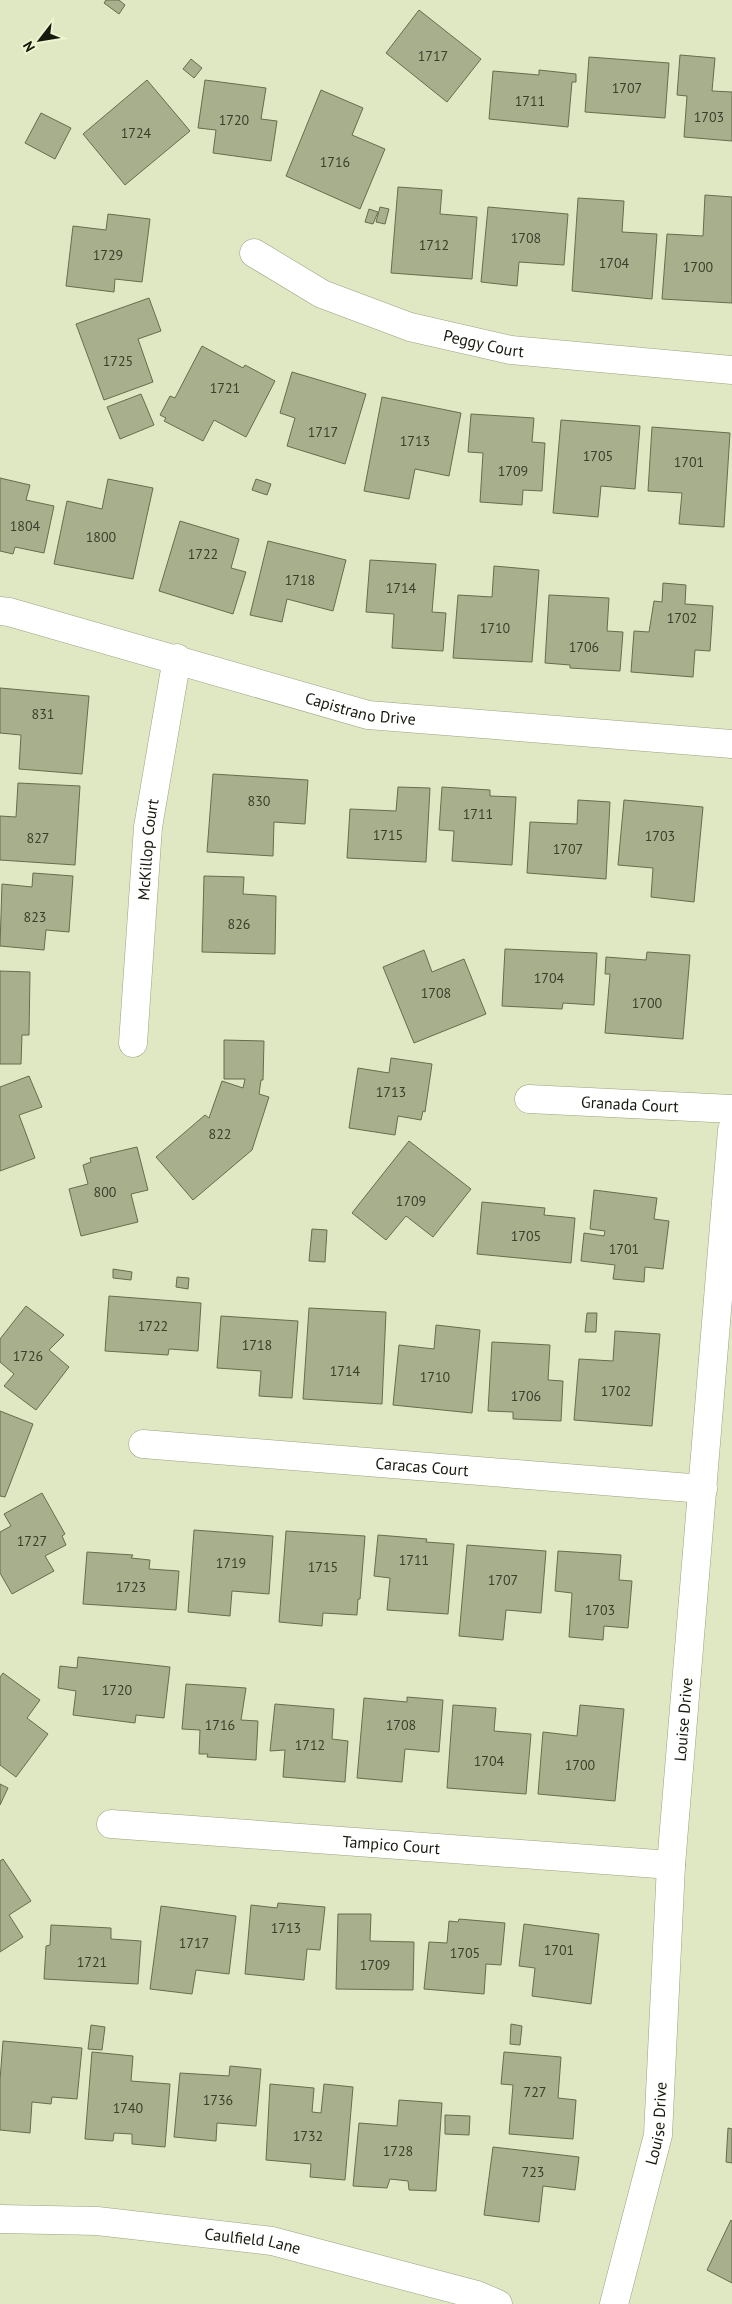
<svg xmlns="http://www.w3.org/2000/svg" width="732" height="2304" viewBox="0 0 732 2304" font-family="'PT Sans',sans-serif">
<rect width="100%" height="100%" fill="#dfe7c3"/>
<path fill="#a8af8c" stroke="#666d4c" d="M106,0H119L125,5L119,14L104,3Z
M419,10L481,59L447,102L386,53Z
M680,55L715,58L712,91L732,92V141L684,137L687,96L677,95Z
M589,57L669,63L665,118L585,112Z
M191,59L202,68L194,78L183,69Z
M539,70L576,74V82H572L568,127L489,119L493,71L539,75Z
M147,80L190,131L125,185L83,134Z
M205,80L266,88L261,119L277,121L271,161L213,153L216,130L198,128Z
M321,90L363,108L352,135L385,149L360,209L286,176Z
M41,113L71,128L55,159L25,143Z
M398,187L442,190L440,214L477,217L472,279L391,273Z
M705,195L732,197V303L662,299L667,234L703,236Z
M578,198L624,201L622,232L657,234L652,299L572,291Z
M380,207L389,209L385,224L376,222Z
M488,207L568,214L564,265L519,262L517,286L481,282Z
M369,209L378,212L373,224L365,222Z
M108,214L150,219L142,282L115,279L114,292L66,286L73,226L106,230Z
M149,298L161,331L138,339L153,382L104,400L76,324Z
M202,346L243,368L245,365L275,381L246,437L214,420L203,441L164,421L166,418L160,415L170,396L175,398Z
M292,372L366,394L345,464L287,446L295,418L280,413Z
M141,394L154,425L120,439L107,407Z
M382,397L461,413L449,476L415,469L409,499L364,491Z
M471,414L534,418L532,442L545,443L542,491L523,490L522,505L480,502L483,453L468,452Z
M561,420L640,426L635,489L601,486L598,517L553,513Z
M652,427L730,433L724,527L679,524L682,493L648,491Z
M0,478L30,485L26,500L54,506L44,553L15,547L13,554L0,551Z
M108,479L153,488L133,579L54,564L67,501L102,509Z
M256,479L271,484L267,495L252,490Z
M180,521L239,539L231,568L246,572L233,614L159,591Z
M268,541L346,560L333,611L287,599L282,622L250,615Z
M370,560L436,564L432,612L446,613L443,651L392,648L394,614L366,612Z
M494,566L539,570L532,662L453,658L458,595L492,597Z
M663,583L686,585L685,604L713,606L710,651L695,650L693,677L631,672L634,631L649,632L654,601L662,602Z
M549,595L609,598L607,631L623,632L620,671L570,668V665L545,663Z
M0,688L89,696L82,774L19,769L21,735L0,733Z
M213,774L308,780L305,824L274,822L273,856L207,852Z
M18,783L80,786L75,865L0,860V816L16,817Z
M398,787L430,788L426,862L347,858L350,809L396,811Z
M442,787L490,790V796L516,797L512,865L452,861L454,831L439,830Z
M578,800L610,802L606,879L527,873L530,822L577,824Z
M624,800L703,807L694,902L651,897L653,868L618,865Z
M33,873L73,876L69,932L46,930L44,950L0,946L2,884L32,887Z
M204,876L244,877L243,894L276,896L275,954L202,952Z
M505,949L597,953L594,1005L563,1003L562,1009L502,1006Z
M424,950L432,972L464,959L486,1014L414,1043L383,967Z
M647,952L690,955L683,1039L605,1033L610,974H605L606,957L646,960Z
M0,971L30,972L29,1035H22L21,1064H0Z
M224,1040L264,1041L263,1080H261L259,1094L269,1097L252,1150L193,1200L156,1157L205,1115L209,1118L222,1081L243,1088L245,1079H224Z
M391,1058L432,1064L425,1112L423,1111L421,1120L398,1116L395,1135L349,1128L358,1068L389,1073Z
M29,1076L42,1107L19,1115L35,1158L0,1171V1087Z
M409,1141L471,1189L433,1237L406,1216L386,1240L352,1213Z
M137,1147L148,1190L131,1194L138,1222L81,1236L69,1189L88,1184L83,1165L91,1162L90,1158Z
M594,1190L657,1198L654,1219L669,1221L663,1269L645,1267L644,1282L613,1279L615,1265L581,1261L584,1233L604,1236L605,1231L590,1229Z
M482,1202L545,1208L544,1215L575,1218L571,1263L477,1254Z
M312,1229L327,1230L325,1262L309,1261Z
M113,1269L132,1272L131,1280L113,1278Z
M177,1277L189,1278L188,1289L176,1287Z
M109,1296L201,1303L198,1351L169,1349L168,1355L105,1351Z
M26,1306L64,1335L49,1350L69,1367L36,1410L4,1386L14,1374L0,1362V1339Z
M309,1308L386,1312L382,1404L303,1399Z
M587,1313H597L596,1332H585Z
M221,1316L298,1321L292,1398L259,1396L261,1371L217,1368Z
M436,1325L480,1330L472,1413L393,1405L399,1345L434,1349Z
M615,1331L660,1334L652,1426L574,1420L579,1359L613,1361Z
M492,1342L550,1345L548,1380L563,1381L561,1421L513,1419V1412L488,1411Z
M0,1411L33,1424L5,1497L0,1496Z
M42,1493L65,1534L62,1536L66,1545L45,1556L54,1571L12,1594L0,1573V1532L11,1526L4,1514Z
M194,1530L273,1536L269,1594L232,1591L230,1616L188,1612Z
M286,1531L365,1536L360,1599H358L357,1615L323,1613L322,1626L279,1622Z
M378,1535L427,1539L426,1542L454,1544L448,1614L387,1610L390,1578L374,1576Z
M467,1545L546,1551L541,1613L506,1610L503,1640L459,1636Z
M558,1551L621,1555L619,1580L632,1581L628,1628L604,1626L603,1640L569,1637L572,1593L555,1591Z
M87,1552L133,1555L131,1558L150,1560L149,1569L179,1571L176,1610L83,1604Z
M78,1657L170,1667L164,1718L136,1715L135,1723L73,1715L76,1691L58,1688L60,1666L77,1668Z
M3,1673L40,1700L27,1718L48,1734L16,1777L0,1765V1677Z
M186,1684L246,1688L241,1720L258,1721L256,1760L207,1757L208,1754H199L200,1730L182,1729Z
M407,1697L443,1700L439,1752L405,1749L402,1782L357,1778L364,1698L407,1702Z
M275,1704L334,1709L332,1739L348,1741L345,1782L283,1777L285,1750L270,1751Z
M453,1705L496,1708L494,1731L531,1734L526,1794L447,1788Z
M580,1705L624,1709L615,1801L538,1794L543,1732L577,1736Z
M0,1784L8,1788L0,1805Z
M3,1859L31,1901L9,1915L23,1937L0,1952V1861Z
M278,1903L325,1907L320,1950L307,1949L304,1980L245,1974L251,1905L277,1908Z
M161,1906L236,1916L229,1974L196,1970L192,1994L150,1989Z
M338,1914H371L370,1941L414,1942L413,1990L336,1989Z
M459,1919L505,1923L501,1965L486,1964L484,1994L424,1989L429,1942L447,1943L449,1921L458,1922Z
M524,1924L599,1934L591,2004L532,1996L535,1968L519,1966Z
M51,1925L111,1928V1939L141,1941L138,1984L44,1979L46,1946L50,1945Z
M511,2024L522,2026L520,2045L510,2044Z
M91,2025L105,2027L102,2050L88,2049Z
M3,2041L82,2048L77,2099L52,2097L51,2104L32,2102L30,2133L0,2130V2080Z
M92,2052L133,2056L131,2081L170,2084L165,2147L132,2144V2134L114,2133L113,2141L85,2139Z
M504,2052L561,2057L558,2098L576,2100L573,2139L509,2134L513,2085L501,2084Z
M230,2066L261,2069L256,2126L217,2123L216,2141L174,2137L180,2073L229,2076Z
M270,2084L314,2088L312,2112L321,2113L324,2084L353,2087L345,2180L310,2177L311,2164L266,2160Z
M399,2100L442,2103L436,2191L409,2190L408,2181L390,2179L387,2188L353,2186L359,2123L397,2126Z
M445,2115L470,2116L469,2135L445,2134Z
M728,2128L732,2129V2163L726,2162Z
M493,2147L579,2157L575,2190L543,2186L539,2222L484,2215Z
M731,2220L732,2221V2283L707,2270Z"/>
<g fill="none" stroke-linecap="round" stroke-linejoin="round">
<g stroke="#9ba27f" stroke-width="29">
<g id="minor">
<path id="s1" d="M254,253L322,294L410,327L511,350L732,370"/>
<path id="s2" d="M0,611L9,612L368,715L732,744"/>
<path id="s3" d="M133,1043L148,827L177,658"/>
<path id="s4" d="M529,1099L732,1109"/>
<path id="s5" d="M143,1444L703,1489"/>
<path id="s6" d="M111,1824L671,1865"/>
<path id="s7" d="M614,2304L658,2135L671,1865L732,1130"/>
</g>
</g>
<g stroke="#9ba27f" stroke-width="29">
<g id="secondary">
<path id="s8" d="M0,2219L97,2221L272,2241L477,2295L498,2304"/>
</g>
</g>
<use href="#minor" stroke="#fff" stroke-width="28"/>
<use href="#secondary" stroke="#fff" stroke-width="28"/>
</g>
<g text-anchor="middle" stroke-width="5" stroke-linejoin="round" paint-order="stroke">
<g font-size="14" fill="#3a3e2c">
<text x="433" y="61">1717</text>
<text x="627" y="93">1707</text>
<text x="530" y="106">1711</text>
<text x="709" y="122">1703</text>
<text x="234" y="125">1720</text>
<text x="136" y="138">1724</text>
<text x="335" y="167">1716</text>
<text x="526" y="243">1708</text>
<text x="434" y="250">1712</text>
<text x="108" y="260">1729</text>
<text x="614" y="268">1704</text>
<text x="698" y="272">1700</text>
<text x="118" y="366">1725</text>
<text x="225" y="393">1721</text>
<text x="323" y="437">1717</text>
<text x="415" y="446">1713</text>
<text x="598" y="461">1705</text>
<text x="689" y="467">1701</text>
<text x="513" y="476">1709</text>
<text x="25" y="531">1804</text>
<text x="101" y="542">1800</text>
<text x="203" y="559">1722</text>
<text x="300" y="585">1718</text>
<text x="401" y="593">1714</text>
<text x="682" y="623">1702</text>
<text x="495" y="633">1710</text>
<text x="584" y="652">1706</text>
<text x="43" y="719">831</text>
<text x="259" y="806">830</text>
<text x="478" y="819">1711</text>
<text x="388" y="840">1715</text>
<text x="660" y="841">1703</text>
<text x="38" y="843">827</text>
<text x="568" y="854">1707</text>
<text x="35" y="922">823</text>
<text x="239" y="929">826</text>
<text x="549" y="983">1704</text>
<text x="436" y="998">1708</text>
<text x="647" y="1008">1700</text>
<text x="391" y="1097">1713</text>
<text x="220" y="1139">822</text>
<text x="105" y="1197">800</text>
<text x="411" y="1206">1709</text>
<text x="526" y="1241">1705</text>
<text x="624" y="1254">1701</text>
<text x="153" y="1331">1722</text>
<text x="257" y="1350">1718</text>
<text x="28" y="1361">1726</text>
<text x="345" y="1376">1714</text>
<text x="435" y="1382">1710</text>
<text x="616" y="1396">1702</text>
<text x="526" y="1401">1706</text>
<text x="32" y="1546">1727</text>
<text x="414" y="1565">1711</text>
<text x="231" y="1568">1719</text>
<text x="323" y="1572">1715</text>
<text x="503" y="1585">1707</text>
<text x="131" y="1592">1723</text>
<text x="600" y="1615">1703</text>
<text x="117" y="1695">1720</text>
<text x="220" y="1730">1716</text>
<text x="401" y="1730">1708</text>
<text x="310" y="1750">1712</text>
<text x="489" y="1766">1704</text>
<text x="580" y="1770">1700</text>
<text x="286" y="1933">1713</text>
<text x="194" y="1948">1717</text>
<text x="559" y="1955">1701</text>
<text x="465" y="1958">1705</text>
<text x="92" y="1967">1721</text>
<text x="375" y="1970">1709</text>
<text x="535" y="2097">727</text>
<text x="218" y="2105">1736</text>
<text x="128" y="2113">1740</text>
<text x="308" y="2141">1732</text>
<text x="398" y="2156">1728</text>
<text x="533" y="2177">723</text>
</g>
<g font-size="16" fill="#16190c" stroke="#edf4d0">
<text dy="6" stroke="none"><textPath href="#s1" startOffset="249">Peggy Court</textPath></text>
<text dy="6" stroke="none"><textPath href="#s2" startOffset="374">Capistrano Drive</textPath></text>
<text dy="6" stroke="none"><textPath href="#s3" startOffset="194">McKillop Court</textPath></text>
<text dy="6" stroke="none"><textPath href="#s4" startOffset="101">Granada Court</textPath></text>
<text dy="6" stroke="none"><textPath href="#s5" startOffset="280">Caracas Court</textPath></text>
<text dy="6" stroke="none"><textPath href="#s7" startOffset="591">Louise Drive</textPath></text>
<text dy="6" stroke="none"><textPath href="#s6" startOffset="281">Tampico Court</textPath></text>
<text dy="6" stroke="none"><textPath href="#s7" startOffset="186">Louise Drive</textPath></text>
<text dy="6" stroke="none"><textPath href="#s8" startOffset="254">Caulfield Lane</textPath></text>
</g>
</g>
<g transform="translate(40 40) rotate(239)" stroke="#edf4d0" stroke-width="4" paint-order="stroke">
<path d="M0-4L9 19L0 12L-9 19Z" fill="#16190c"/>
<text y="-8" font-size="14" font-weight="bold" text-anchor="middle" fill="#16190c">N</text>
</g>
</svg>
